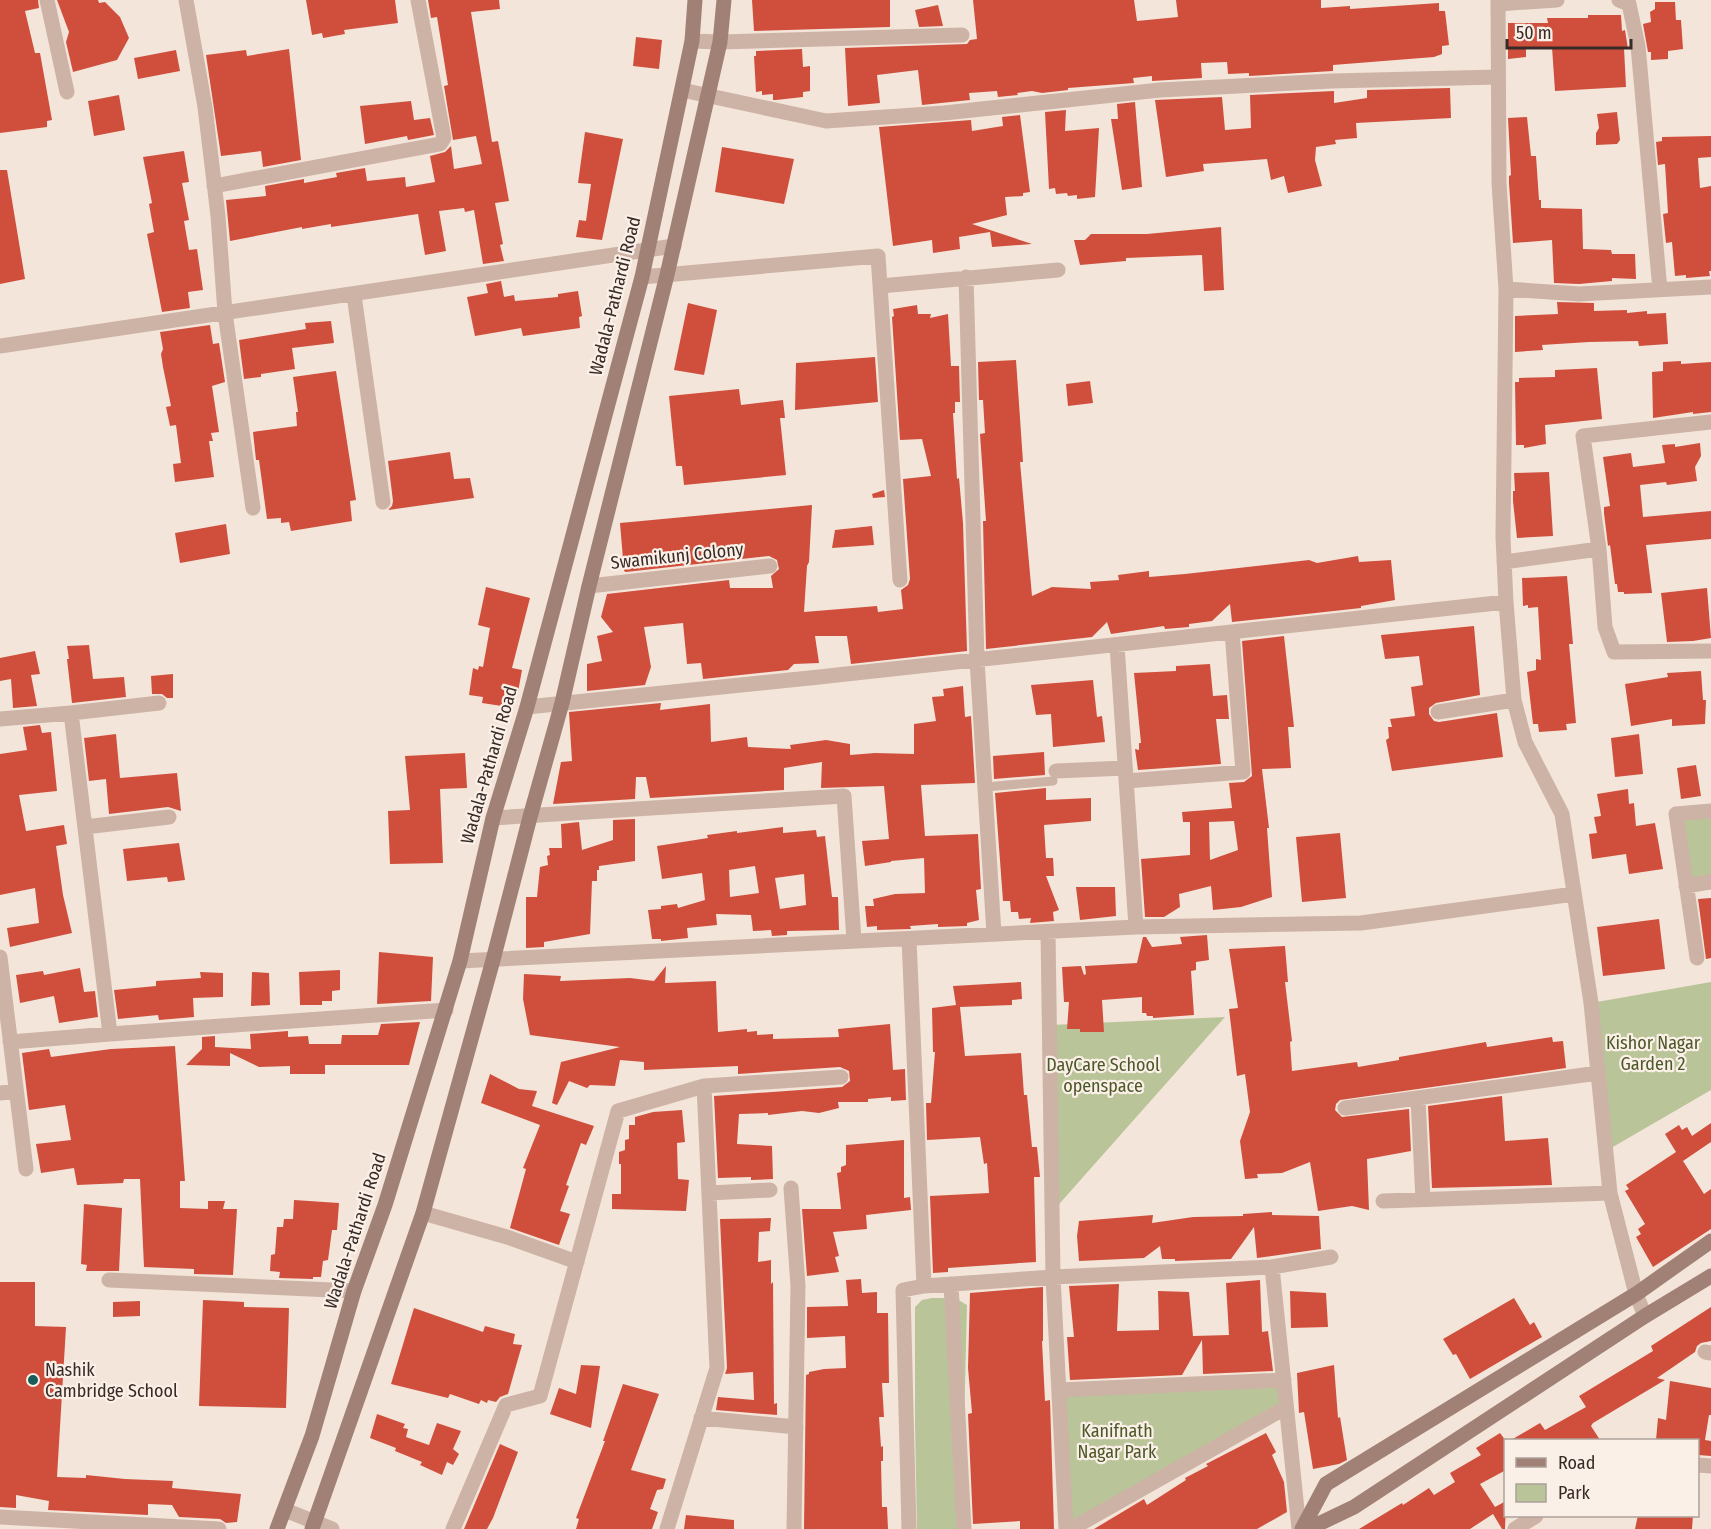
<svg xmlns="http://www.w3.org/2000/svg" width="1711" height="1529" viewBox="0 0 1711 1529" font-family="'Fira Sans Condensed',sans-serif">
<rect width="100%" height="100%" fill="#f4e5da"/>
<path fill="#bac499" d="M1711,811V882L1686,886L1676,814Z
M1711,982V1090L1606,1151L1591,1003Z
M1225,1017L1053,1211L1050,1025Z
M932,1298H955L967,1305L964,1426L969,1529H917L915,1424V1307L922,1300Z
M1284,1380L1285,1408L1071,1529L1060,1390Z"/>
<path fill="#d04f3c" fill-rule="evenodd" d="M0,0H38L39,8L25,11L35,53H40L52,120L47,121V127L0,133Z
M57,0H98L99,3L105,2L120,17L129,38L117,60L73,72L66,42L69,32Z
M306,0H395L398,23L344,30L345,34L323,38L322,33L312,35Z
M428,0H499L500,9L471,12L492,142L498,141L509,201L495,203L503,244L500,245L504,261L483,264L474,210L465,212L464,208L439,211L446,251L425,255L418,214L331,227V224L302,229V227L230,241L226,200L266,196L265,186L304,179V183L337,177L336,173L365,168L367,181L405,177L406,187L435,182L430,156L445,152L451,146L454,169L482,164L476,136L453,140L444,86L448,85L437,17L431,18Z
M752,0H890V27L754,31Z
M973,0H1134L1137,21L1178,17L1176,0H1321V8L1350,6V9L1439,3V11H1445L1449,45L1442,46V54L1434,57L1333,65V71L1249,76V73L1228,74L1227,62L1201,63L1202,78L1152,81V76L1133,78L1134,83L1068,88V90L1042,93L1032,91L1017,93L1018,95L998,97L997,91L969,93L970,100L922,105L918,70L877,75L880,103L848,106L845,48L967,44L970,40L977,39Z
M1655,2H1675L1676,20H1681L1683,49L1668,51V59L1651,60V52H1648L1643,24L1651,22L1650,12L1655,9Z
M938,5L943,26L919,27L915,10Z
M1588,15H1621L1622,31L1625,30L1628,49L1624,48L1626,87L1555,91L1552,47L1526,49V57L1508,59V23H1548L1547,18H1588Z
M636,37L662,40L659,69L633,66Z
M289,49L301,160L263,167L261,151L221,156L206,55L246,50L247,56Z
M802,49L803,67L810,66V91L803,92V97L776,100H773V94L762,95V91L756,92L754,56H756V51Z
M176,50L180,71L138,79L134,58Z
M1450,88L1451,118L1356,123L1357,138L1335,140L1336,144L1316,147L1315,160L1322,186L1288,193L1284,176L1271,180L1267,159L1203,164L1204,171L1166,177L1155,100L1222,97L1225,130L1251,128L1250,95L1334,91V103L1367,98V90Z
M119,95L125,130L94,136L88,101Z
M411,101L414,120L430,118L434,135L408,140L407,136L365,144L360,106Z
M1135,102L1142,187L1122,190L1111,119H1118L1117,104Z
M1066,110L1065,131L1099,128L1095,197L1077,199V195L1068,196L1067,193L1056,194L1055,188L1049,189L1045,112Z
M1617,112L1620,140L1617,144L1596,145V133L1599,128L1597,114Z
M1020,115L1030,192L1023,193V196L1005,197L1007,215L972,224L1032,244L992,247L990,232L959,237L960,249L933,253L932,240L893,246L879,127L971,120L972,131L1003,126L1002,117Z
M1527,117L1531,156H1536L1539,200H1541V208L1582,209L1583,249L1611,250L1612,254H1635L1636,279L1612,278V281L1579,284L1554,283L1552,240L1513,243L1509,183V176L1511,175L1508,118Z
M585,132L623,139L602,240L576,237L579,220L586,221L591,184L578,183Z
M1711,136V157L1698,158L1700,188L1711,186V271H1709L1710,276L1686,278V275L1675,276L1672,242L1666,243L1663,214L1668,213L1665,164L1658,165L1656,142L1662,141V137Z
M722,147L794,159L784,204L715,192Z
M184,151L189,182L182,183L189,220L184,221L189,250L197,249L203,290L188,292L190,308L162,312L147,234L154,232L149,204L152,203L143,157Z
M0,170H7L25,279L0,284Z
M1221,227L1224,290L1204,291L1202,255L1126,258V261L1080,265L1074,240H1085L1091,234H1147Z
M501,281L504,297L514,295L515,301L558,297V294L578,291L582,316L579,317L580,328L523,336L521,328L475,336L467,297L488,293L486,284Z
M1557,302L1594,303V311L1627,310V313L1647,311V314L1666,313L1668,344L1639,346L1638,341L1589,342L1542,345L1543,350L1515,352V316L1558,314Z
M688,303L717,310L704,375L674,370Z
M917,305L918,314H931L930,318L948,314L951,366H959L960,402H955V413H953L957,479L959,478L963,523L967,651L851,664L847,636H815L819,663L794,664L788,670L703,679L701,663L687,664L683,623L644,627L651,667L645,685L587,691V664L602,661L597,636L613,632L601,617L607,594L729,580L730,588H773L771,576L779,569L777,560L769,556L626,572L624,571L620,523L812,505L809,562L807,566L804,612L877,606L878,612L903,609L901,590L908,585L910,579L903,479L931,476L922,439L900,440L892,317L894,316L893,309Z
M331,321L334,343L292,348L295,369L261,374V377L244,379L239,340L306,329L305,323Z
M210,325L213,344L219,343L225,382L212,386L219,432L211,433L213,441H209L214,477L175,482L173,464L181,463L176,425L170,426L166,407L171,406L163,367L161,354L163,349L160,332Z
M875,357L878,402L795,410L796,363Z
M1016,360L1023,462H1020L1032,596L1052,587L1091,589L1090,582L1119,580L1118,575L1149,571V577L1185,574L1309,560L1317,563L1358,556L1359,562L1391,560L1395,600L1361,606V608L1232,622L1230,604L1212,621L1189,624V627L1165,629L1164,626L1111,634L1107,622L1092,637L986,649L983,521H986L980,434L985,433L983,400H979L978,362Z
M1681,361V364L1711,362V412L1693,414V412L1653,418L1652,372L1663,371V362Z
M1597,368L1602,419L1545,425L1546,444L1524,448V445H1516L1515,382H1519V378L1555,377V370Z
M336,371L356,500L350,501L352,521L291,531L289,522L281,523V518L267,519L259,460H256L253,432L297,426L296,412H298L293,377Z
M1090,381L1093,403L1068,406L1066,384Z
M739,389L741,405L783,400L785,418H780L786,475L684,485L682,466H676L669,396Z
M1700,443L1701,456L1695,467L1697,481L1667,485L1666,482L1640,485L1643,517L1711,511V539L1646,545L1652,593L1624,594V592H1618L1617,584H1615L1610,545L1608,546L1604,513V507L1610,506L1603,457L1631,453L1633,467L1665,463L1662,445L1675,444V447Z
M450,452L454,479L470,478L474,498L388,510L392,506L393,501L388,461Z
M1549,472L1553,536L1517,538L1513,501V491H1515L1514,473Z
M884,490L885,497L873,498L872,494Z
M226,524L230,554L180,563L175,533Z
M872,526L874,545L832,548L835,530Z
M1567,576L1573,644H1569L1576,723L1566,724L1567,730L1539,732L1538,724H1533L1527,672L1536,670V659L1541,660L1538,607L1528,608V605L1523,606L1522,578Z
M486,587L530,598L512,668L522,670L518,692L505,691L502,706L482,703L483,697L469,695L473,668L478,670L479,666L483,667L490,628L478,625Z
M1707,588L1711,638L1693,641L1667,642L1661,593Z
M1474,626L1480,695L1436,703L1429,708V714L1434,721L1439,722L1497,713L1503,757L1392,771L1386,740L1389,738L1388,727H1392L1390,719L1415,716L1411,687L1423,685L1419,656L1385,659L1381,635Z
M1284,636L1294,727H1288L1291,768L1262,769L1269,828H1267L1272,897L1241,907L1213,910L1211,886L1179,894L1180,907L1164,917H1145L1141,859L1190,855V822H1183L1182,812L1232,808L1229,783L1244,782L1252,776L1242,641ZM1234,821L1238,850L1210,860L1209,822Z
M89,645L93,679L124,677L126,697L72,703L67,659H69L67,646Z
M35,651L40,674L31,675L37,706L13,708L11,679L0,681V658Z
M1210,664L1213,696L1227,695L1229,719H1216L1221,764L1138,770L1135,749L1139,750V743H1141L1134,673L1176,671V666Z
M1701,671L1703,700H1706L1705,724L1672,726V719L1631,726L1625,684L1668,677L1667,673Z
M173,674V698H167L162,694H152L151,676Z
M1093,680L1097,717L1102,716L1105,742L1053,747L1051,714L1036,715L1031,685Z
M963,686L965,717L971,716L975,783L921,785L925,836L978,834L981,889L976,890L979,920L967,923V926L938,927V924L910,926L911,929L877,930V926L867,927L865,906H874L873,899L895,894L925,893L924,858L891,861V862L865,866L862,841L889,839L884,786L821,788L822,762L784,768V790L650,798L646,777H636L635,799L553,804L561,762L572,761L569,712L661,703L660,710L710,704L711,742L747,737L748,747L791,749L790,745L826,740L850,744V755L875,753L914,754V724L936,721L932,697L944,696L943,689Z
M40,725L42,733L51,732L57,791L19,795L26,831L64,825L67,844L56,846L63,895L72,933L10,947L7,928L39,923L35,888L0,895V754L27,750L23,727Z
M116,734L120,778L177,773L181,811L168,807L109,814L106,779L89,781L84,738Z
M1639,734L1643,774L1615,777L1611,738Z
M1044,752L1045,775L994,779L993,756Z
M465,753L467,788L440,789L443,863L390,864L388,811L410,810L405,756Z
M1696,765L1701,796L1681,799L1677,768Z
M1046,788V800L1091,798V821L1044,825L1046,858H1053L1054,876H1046L1059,910L1053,912L1054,921L1030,923L1031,918L1019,919L1018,912H1011L1010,901H1003L995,793Z
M1628,789L1629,804L1634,803L1636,826L1655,823L1663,869L1629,874L1626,854L1592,859L1589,834L1597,833L1594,817L1601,816L1597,794Z
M635,819V861L599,866V870H597V881H592L590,934L544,942V947L526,948V897H537L540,867L548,865L547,856L550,855L549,848H562L561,824L579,822L582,850L613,840V820Z
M783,827V833L816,830L817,837L825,836L832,897H838L839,930L787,931V935L772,936L771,930L753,931L751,915L716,914L717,925L687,928L688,938L661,941V939H652L648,910L661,909V906L677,904L678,908L705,900L702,873L662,879L657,846L708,838L707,835L737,831V833ZM755,866L759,893L730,897L729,870ZM804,874L806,905L780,909L775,878Z
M1340,833L1346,898L1302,902L1296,837Z
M179,843L185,880L168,882L167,877L127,881L123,849Z
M1076,887H1115L1116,916L1080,920Z
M1711,898V958L1706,959L1698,899Z
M1659,919L1665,969L1603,976L1597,927Z
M1207,935L1209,960L1196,962V970L1191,971L1194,1015L1153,1018V1016H1147L1146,1013H1142V997L1102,1000L1104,1032H1080V1029H1067L1069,1002H1064L1062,967L1081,966L1084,975L1086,974L1085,966L1137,963L1143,937H1146L1152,947L1182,944L1180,937Z
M1285,946L1288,982H1285L1292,1041L1290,1042L1292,1071L1357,1062L1358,1067L1399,1060V1057L1486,1042L1487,1047L1552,1037L1553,1042L1563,1041L1566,1068L1340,1100L1336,1104L1335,1110L1342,1117L1409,1109L1411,1151L1367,1159L1369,1210L1352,1206L1318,1211L1310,1162L1282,1173L1257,1174L1258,1178L1245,1179L1240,1141L1250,1112L1245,1074L1237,1076L1229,1009L1238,1008L1229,949Z
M379,952L433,957L431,1001L377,1004Z
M666,966L665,983L716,981L718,1032L747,1029V1032L757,1031V1035L773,1034V1039L839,1037L838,1029L890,1024L893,1070L905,1069L906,1100L891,1101V1097L868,1099V1102H838L839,1108L819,1113L802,1111L768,1115V1113L739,1114L737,1144L772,1146L773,1179L751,1180V1177L718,1178L714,1096L842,1087L850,1081L849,1071L840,1067L738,1074V1066L644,1070V1062L620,1060L615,1086L590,1085L587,1088L569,1081L557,1105L552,1103L561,1062L620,1047L530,1035L523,999L524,974L561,976L560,981L630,978L654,981Z
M80,968L84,992L95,991L98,1017L59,1023L54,996L20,1003L16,975L43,971L44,975Z
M340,970V990L332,991V1001H322V1005H300L299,972Z
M200,972L223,973V997L193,998L194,1017L159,1020L158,1015L118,1019L114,990L156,986V981L201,978Z
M252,972L269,973L270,1005L251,1006Z
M1021,982L1022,999L1012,1000V1005L960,1007L965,1056L1021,1053L1024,1095H1027L1032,1147H1037L1040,1177H1034L1036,1262L948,1268V1272L933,1273L930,1196L989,1193L987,1163L984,1164L980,1137L927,1140L926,1103H931L935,1052H933L932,1008L956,1005L953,986Z
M420,1022L409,1065H325V1074H290V1066L259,1067L230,1053V1066L186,1065L202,1049V1037L215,1036V1047L251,1049L250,1034L288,1031V1037L308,1036L309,1044H341L342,1035H378L381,1024Z
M175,1046L185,1181H180V1208L208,1209V1201H225L223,1209H237L233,1275L194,1274V1269L144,1267L140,1179H124L123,1183L77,1185L74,1168L41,1173L36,1144L71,1140L65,1105L29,1110L22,1053L49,1049L51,1057L111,1049Z
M490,1074L519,1089L537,1091L532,1106L594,1126L586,1145L581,1143L566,1185L569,1186L560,1211L570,1214L559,1245L510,1228L526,1169L523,1168L540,1125L481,1103Z
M1502,1096L1505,1141L1548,1138L1552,1185L1432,1188L1428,1106Z
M682,1110L685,1142L677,1143L678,1179L689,1180L686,1211L612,1209V1194H621V1164H619V1152L625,1150V1140L629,1139V1125H635V1117L653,1112Z
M1711,1123V1142L1683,1161L1704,1194L1711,1189V1229L1653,1267L1636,1237L1641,1234L1638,1229L1645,1224L1625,1191L1629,1189L1626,1185L1676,1152L1665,1134L1679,1125L1682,1130L1687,1127L1692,1136Z
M904,1140V1198L910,1197L911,1210L866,1215L867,1229L833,1232L839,1256L835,1257L839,1272L807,1276L802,1209H841L837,1173L841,1172V1167L846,1165V1145Z
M294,1200L339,1203L337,1230H332L328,1260L323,1261L321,1277H313V1279L279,1278L280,1272L270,1271L271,1255L275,1254L277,1227H283L284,1219H293Z
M84,1204L122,1208L119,1271H86L87,1265L81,1264Z
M1272,1212V1215L1319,1216L1321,1249L1257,1258L1254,1227L1231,1259L1175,1261V1259H1162L1160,1246L1144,1258L1079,1261L1077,1236L1079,1221L1153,1215L1152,1223L1193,1217L1243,1216V1214Z
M771,1218L770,1231L759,1232L758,1262L771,1260V1284L773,1282L774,1404L777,1403V1415L716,1410L718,1397L754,1400L753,1372L725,1374L727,1368L720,1219Z
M861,1279L862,1293L877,1292V1313H888L889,1383H882L884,1417H879L881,1447L883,1446V1461H881L882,1507H887L888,1529H804L806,1375L809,1374V1372L824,1369L846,1368L845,1336L807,1338V1307L848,1306L846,1280Z
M1260,1280L1262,1332L1268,1331L1273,1371L1203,1374L1202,1340L1182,1375L1070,1380L1067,1337H1074L1069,1286L1119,1284L1117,1331L1159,1330L1158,1291L1189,1292L1193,1336L1229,1335L1226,1283Z
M0,1282H35V1326L66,1327L57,1477L86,1478V1475L125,1479L173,1481L172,1488L241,1494L237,1522L226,1523L220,1519L179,1517L172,1505L148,1504V1515L48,1510L49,1501L16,1495V1508L0,1507Z
M1043,1287V1341H1042L1045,1401L1050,1400L1054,1529H1020V1521L973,1524L968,1414L972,1413L968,1368L970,1293Z
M1290,1291L1326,1293L1328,1327L1291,1328Z
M1514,1298L1530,1325L1534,1322L1542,1337L1470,1379L1456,1354L1453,1355L1443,1339Z
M203,1300L244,1302V1307L289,1308L286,1408L199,1406Z
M140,1301V1316L113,1317V1302Z
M1711,1307V1341L1701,1343L1697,1346L1695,1352L1657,1378L1665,1380L1593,1423L1591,1426L1600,1440H1511L1540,1423L1545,1430L1586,1407L1579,1396L1653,1351L1651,1346Z
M414,1308L483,1332L485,1326L515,1334L513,1344L522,1345L508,1394L500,1397L496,1402L488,1400L487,1403L481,1400L479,1404L450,1394L448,1398L391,1384Z
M581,1365L600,1366L591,1428L550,1414L559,1388L576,1394Z
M1334,1365L1338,1418L1340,1417L1347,1460L1339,1464L1313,1469L1304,1412L1299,1413L1297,1373Z
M1670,1381L1711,1388V1415H1709L1705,1440L1711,1441V1456L1698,1455V1440H1656L1658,1418L1666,1420Z
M623,1384L659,1394L631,1470L666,1479L663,1489L657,1490L650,1509L658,1512L652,1529H576L579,1519L576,1518L605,1441H603Z
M377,1414L405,1424L403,1428L408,1429L406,1437L429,1445L437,1423L461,1431L453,1449L459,1454L453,1465L447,1462L442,1475L420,1465L422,1462L395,1451L396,1448L370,1438Z
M1266,1433L1276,1452L1272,1455L1284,1482L1287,1512L1257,1529H1094L1144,1499L1147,1505L1186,1480L1185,1478L1208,1466L1206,1464Z
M1500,1433L1506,1441V1470L1480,1484L1495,1507L1506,1501L1505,1529H1502L1493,1514L1470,1529H1359L1402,1503L1403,1505L1429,1488L1434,1495L1455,1482L1450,1473L1481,1455L1476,1448Z
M500,1444L518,1452L493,1518L487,1529H464Z
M686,1515L734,1520V1529H684Z
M1638,1515H1693L1692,1529H1635Z"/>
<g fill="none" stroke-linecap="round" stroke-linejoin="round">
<path stroke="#cdb3a5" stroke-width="9" d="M986,787L1053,781"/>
<path stroke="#cdb3a5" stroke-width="15" d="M47,0L67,92
M186,0L205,107L218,216L225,313L253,508
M1498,0L1499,183L1506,289L1579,294L1711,287
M1619,0L1629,4L1638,46L1660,290
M1498,4L1557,0
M692,41L720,42L962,35
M682,90L826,121L944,113L1160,90L1332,81L1498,77
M214,186L440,144L444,138L418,0
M642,277L878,256L900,580
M966,277L977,660L994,934
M880,286L1058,270
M1506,289L1503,537L1506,602L1514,700L1525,742L1562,814L1591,1003L1610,1193L1636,1294L1645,1316
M354,295L383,502
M0,346L674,246
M1599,549L1583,436L1711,422
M1504,562L1599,549L1605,627L1614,652L1711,651
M589,586L770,566
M1117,645L1136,927
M527,707L819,677L1506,602
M1438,712L1514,700
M71,713L159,703
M0,719L71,713L110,1034L446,1010
M1056,771L1125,768
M1126,781L1243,772L1232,632
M493,818L844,796L854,940
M85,827L169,817
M1686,886L1711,882
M1048,932L1053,1277L1066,1529
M909,939L924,1286L1053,1277L1272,1267L1331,1257
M0,957L26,1169
M1697,958L1676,814L1711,811
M460,961L1136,927L1361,923L1574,894
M10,1042L110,1034
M0,1093L16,1091
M1418,1099L1423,1200
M1345,1108L1598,1073
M791,1188L798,1286L794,1529
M709,1193L770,1190
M1383,1201L1610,1193
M423,1213L507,1237L577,1262
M1272,1267L1299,1529
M109,1280L354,1291
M951,1284L964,1529
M1705,1352L1711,1353
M1060,1390L1284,1380
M701,1418L796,1427
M1698,1465L1711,1466
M285,1510L332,1529
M0,1517L219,1529
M453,1529L506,1405L540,1396L618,1111L704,1086L841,1077
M667,1529L717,1368L704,1086
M909,1529L903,1290L924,1286
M1071,1529L1285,1408
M1515,1529L1536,1516"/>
<path stroke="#a18176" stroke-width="15" d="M277,1529L312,1436L354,1291L385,1205L460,961L493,818L527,707L642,277L692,41L695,0
M312,1529L423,1213L493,960L530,817L562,703L589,586L667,275L720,42L724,0
M1302,1529L1326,1484L1636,1294L1711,1241
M1308,1529L1354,1507L1645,1316L1711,1276"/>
</g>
<circle fill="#195d5a" stroke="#fbf0e7" stroke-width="2" cx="33" cy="1380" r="6"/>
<g text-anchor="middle" stroke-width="4.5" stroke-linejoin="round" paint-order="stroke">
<g font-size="18" fill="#382a27" stroke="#fbf0e7">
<text transform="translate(615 296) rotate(-76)" y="6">Wadala-Pathardi Road</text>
<text transform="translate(677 556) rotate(-6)" y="6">Swamikunj Colony</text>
<text transform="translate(489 765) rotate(-74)" y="6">Wadala-Pathardi Road</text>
<text transform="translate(355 1231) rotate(-72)" y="6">Wadala-Pathardi Road</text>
</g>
<g font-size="18" fill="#4c5829" stroke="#fbf0e7">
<text x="1653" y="1049">Kishor Nagar<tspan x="1653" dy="21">Garden 2</tspan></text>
<text x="1103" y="1071">DayCare School<tspan x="1103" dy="21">openspace</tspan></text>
<text x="1117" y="1437">Kanifnath<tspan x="1117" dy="21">Nagar Park</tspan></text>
</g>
<g font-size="18" fill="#382a27" stroke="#fbf0e7" text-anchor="start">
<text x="45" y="1376">Nashik<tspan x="45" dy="21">Cambridge School</tspan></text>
</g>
</g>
<rect x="1504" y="1439" width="195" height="78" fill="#fbf0e7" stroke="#ada19a" stroke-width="1.5"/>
<rect x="1516" y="1458" width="30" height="9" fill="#a18176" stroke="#ada19a" stroke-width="1.5"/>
<text x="1558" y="1469" font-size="18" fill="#382a27">Road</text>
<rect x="1516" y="1484" width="30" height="18" fill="#bac499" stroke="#ada19a" stroke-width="1.5"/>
<text x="1558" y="1499" font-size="18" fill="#382a27">Park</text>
<path d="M1507 39v9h124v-9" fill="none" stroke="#382a27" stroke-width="3"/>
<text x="1516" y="39" font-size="18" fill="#382a27" stroke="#fbf0e7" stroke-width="4.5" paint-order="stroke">50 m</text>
</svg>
